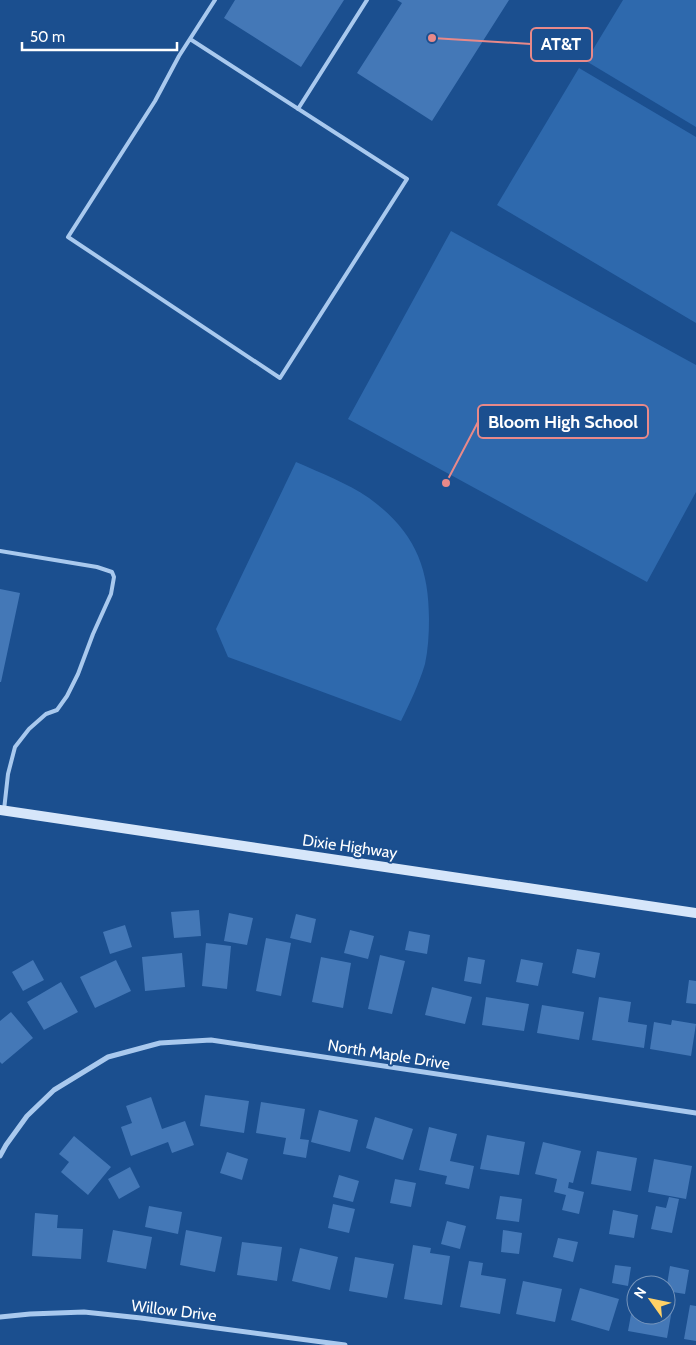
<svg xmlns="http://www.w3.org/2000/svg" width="696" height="1345" viewBox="0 0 696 1345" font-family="Cabin,sans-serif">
<rect width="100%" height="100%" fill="#1b4f8f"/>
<path fill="#2e69ad" d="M623,0H696V127L586,61Z
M579,68L696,137V323L497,205Z
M451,231L696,365V492L647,582L348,419Z
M296,462C321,473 347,483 369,498C413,530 429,565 429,619C429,634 428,650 425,664C419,684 410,703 401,721L228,657L216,629Z"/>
<path fill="#4478b7" d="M235,0H344L301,67L224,18Z
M397,0H509L432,121L357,73L402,3Z
M0,589L20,593L1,682H0Z
M199,910L201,936L174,938L171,912Z
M229,913L253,918L247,945L224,941Z
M296,914L316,919L311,943L290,938Z
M125,925L132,947L110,954L103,932Z
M350,930L374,936L368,959L344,953Z
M409,931L430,935L427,954L405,950Z
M266,938L291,943L281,996L256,991Z
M206,943L231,946L227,989L202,986Z
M577,949L600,953L595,978L572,973Z
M182,953L185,987L145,991L142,957Z
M380,955L405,961L392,1014L368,1009Z
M321,957L351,963L343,1008L312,1002Z
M468,957L485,960L481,984L464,981Z
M521,959L543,963L538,986L516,982Z
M33,960L44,980L23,991L12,972Z
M116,960L131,991L95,1008L80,977Z
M689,980L696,981V1004L686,1003Z
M61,982L78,1012L44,1030L27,1002Z
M432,987L472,997L465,1024L425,1015Z
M486,997L529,1004L524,1031L482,1025Z
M599,997L631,1002L628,1022L647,1025L644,1048L592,1040Z
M542,1005L584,1012L579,1040L537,1033Z
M11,1012L33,1038L2,1064L0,1062V1021Z
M672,1020L696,1024L691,1056L650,1049L654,1022L671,1025Z
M205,1095L249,1101L244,1133L200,1126Z
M151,1097L162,1129L185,1121L194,1145L172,1153L168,1142L131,1156L121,1127L132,1123L126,1106Z
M261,1102L305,1109L300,1139L309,1140L306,1158L283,1154L286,1138L256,1133Z
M319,1110L358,1120L350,1152L311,1142Z
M375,1117L413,1129L403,1160L366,1148Z
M429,1127L457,1134L450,1161L474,1166L469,1189L445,1184L447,1176L419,1170Z
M487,1135L525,1142L519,1175L480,1169Z
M74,1136L111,1167L88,1195L61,1172L69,1162L59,1154Z
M543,1142L581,1151L573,1183L569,1182L568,1188L584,1192L579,1214L562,1210L566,1195L554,1192L557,1179L535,1174Z
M597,1151L637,1158L631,1191L591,1184Z
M227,1152L248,1159L242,1180L220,1173Z
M654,1159L692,1166L686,1199L648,1192Z
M130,1167L140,1187L119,1199L108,1179Z
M339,1175L359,1181L353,1202L333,1197Z
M395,1179L416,1183L411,1207L390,1203Z
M500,1196L522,1199L519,1222L496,1219Z
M669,1197L679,1199L672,1233L651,1229L656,1206L666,1208Z
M333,1204L355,1209L349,1233L328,1228Z
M149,1206L182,1212L178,1234L145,1227Z
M613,1210L638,1215L634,1238L609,1234Z
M35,1213L58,1215L57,1228L83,1229L81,1259L32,1256Z
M447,1221L466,1226L460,1249L441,1244Z
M113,1230L152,1237L146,1269L107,1262Z
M186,1230L222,1237L215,1272L180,1265Z
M503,1230L522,1233L519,1254L501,1252Z
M558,1238L578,1242L573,1262L553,1257Z
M242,1242L282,1247L277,1281L237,1275Z
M413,1245L431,1248L430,1253L450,1256L442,1305L404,1299Z
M300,1248L338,1257L330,1290L292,1281Z
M355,1257L394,1264L387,1298L349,1291Z
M469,1261L483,1263L481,1275L506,1279L500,1314L460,1307Z
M615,1265L631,1267L628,1286L612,1283Z
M670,1266L689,1270L685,1294L666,1291Z
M523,1281L562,1289L555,1322L516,1314Z
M580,1288L619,1299L609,1331L571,1320Z
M634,1298H636V1315H666V1303L673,1304L667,1338L628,1331Z
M690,1305L696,1306V1341L684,1339Z"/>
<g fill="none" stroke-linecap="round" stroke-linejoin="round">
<path stroke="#a9c9ee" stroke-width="4" d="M190,39L407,179L280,378L68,237L155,101L179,56L215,0
M298,109L367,0
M0,551L97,567L112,572L114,577L111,594L93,634L78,674L67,696L57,710L46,714L29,729L15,747L8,774L4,810"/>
<path stroke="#a9c9ee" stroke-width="5" d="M0,1156L6,1145L27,1116L54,1090L108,1057L160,1043L211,1040L696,1113
M0,1317L30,1314L84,1312L141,1318L345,1345"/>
<path stroke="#d6e6fa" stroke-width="10" d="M0,810L696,913"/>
</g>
<g text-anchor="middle" stroke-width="4" stroke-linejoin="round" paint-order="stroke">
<g font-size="16" fill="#fff" stroke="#1b4f8f">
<text transform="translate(350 846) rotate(8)" y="6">Dixie Highway</text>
<text transform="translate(389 1054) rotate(9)" y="6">North Maple Drive</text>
<text transform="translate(174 1310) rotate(7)" y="6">Willow Drive</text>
</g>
</g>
<path fill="none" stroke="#e88989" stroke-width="2" d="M432 38L531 44M446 483L478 422"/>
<g fill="#e88989" stroke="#1b4f8f" stroke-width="2">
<circle cx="432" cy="38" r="5"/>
<circle cx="446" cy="483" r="5"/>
</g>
<g fill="#1b4f8f" stroke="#e88989" stroke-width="2">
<rect x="531" y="28" width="61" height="33" rx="5"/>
<rect x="478" y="405" width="170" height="33" rx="5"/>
</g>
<g font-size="18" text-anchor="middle" font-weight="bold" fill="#fff">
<text x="561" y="50">AT&amp;T</text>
<text x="563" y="428">Bloom High School</text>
</g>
<g transform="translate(651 1300) rotate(303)"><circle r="24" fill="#1b4f8f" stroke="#7695bc"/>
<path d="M0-4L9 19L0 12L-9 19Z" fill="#ffd166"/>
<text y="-8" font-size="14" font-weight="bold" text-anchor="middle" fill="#ffffff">N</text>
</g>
<path d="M22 42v8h155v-8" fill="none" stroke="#ffffff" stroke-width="2.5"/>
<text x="30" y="42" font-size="15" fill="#ffffff" stroke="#1b4f8f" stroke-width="4" paint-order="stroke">50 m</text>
</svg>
